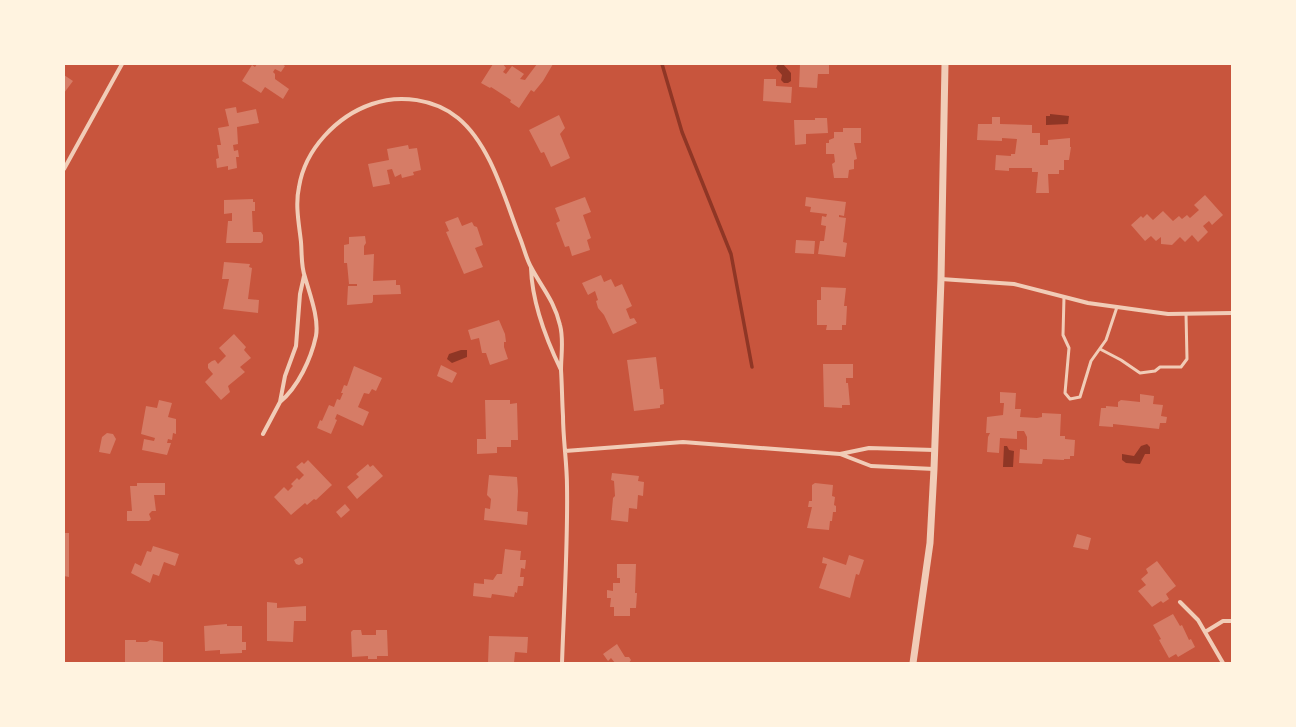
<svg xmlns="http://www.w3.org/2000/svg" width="1296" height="727" viewBox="0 0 1296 727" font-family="'Work Sans',sans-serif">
<rect width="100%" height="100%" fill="#c8553d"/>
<path fill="#8f3625" d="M778,64H783L791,73V81L788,83H784L781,80L782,75L776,68Z
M1050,114L1069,116L1068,124L1046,125V116H1050Z
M461,350H467V357L452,363L447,359L449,354Z
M1147,444L1150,447V454H1145L1140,464L1126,463L1122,460V454L1134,456L1141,446Z
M1004,446H1007L1009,450L1014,451L1013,467H1003Z"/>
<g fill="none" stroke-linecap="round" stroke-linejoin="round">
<path stroke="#8f3625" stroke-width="3.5" d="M662,64L682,132L731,254L752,367"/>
</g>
<path fill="#d67c66" d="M257,64H282L285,66L281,72L275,69L273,72L275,74V79L289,89L283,99L265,87L261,93L242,81L252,65L255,67Z
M493,64H503L506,68L503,72L506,74L512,66L524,74L520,79L525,80L537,64H553L543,81L534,92L531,90L519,108L510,102L511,100L491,87L490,88L481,83Z
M800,64H826L829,65V74H818L817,88L799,87Z
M64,75L73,81L64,93Z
M764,79H776V86L792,87L791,103L763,101Z
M236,107L237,113L256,109L259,123L237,127L238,144L233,145L234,151L238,150L239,157H236L237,168L228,170V166L217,168L216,159L219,158L217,145H221L218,128L229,126L225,109Z
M559,115L565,128L560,134L570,158L551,167L544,152L541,153L529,130Z
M992,117H1000V124L1032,125V133H1040V145H1048V140L1070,138V147H1071L1069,160H1064V170H1059V174H1048L1049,193H1036L1038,172H1032V168H1009V171L995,170L996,155L1011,156V154H1015L1017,139L1002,138V141L977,140L978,124H992Z
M815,118H827L828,133L806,134V144L795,145L794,120H815Z
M843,128H861V143H854L857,159L854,160V169L849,170L848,178H834L832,164L835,162L834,154H826V143H829V140L834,138V132H843Z
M408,145L409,149L417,148L421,170L413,172L414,175L402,178L401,174L395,177L392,169L387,170L390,184L373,187L368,164L389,160L387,149Z
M1205,195L1223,215L1212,225L1209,221L1203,226L1208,232L1198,242L1192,235L1185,242L1180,237L1172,245L1161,244V237L1156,241L1151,236L1145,241L1131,225L1141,216L1143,218L1147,214L1153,220L1163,211L1173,221L1179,216L1182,219L1187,215L1190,218L1199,210L1194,205Z
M585,197L591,212L583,215L591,238L587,240L590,250L572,256L569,246L565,247L556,223L560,221L555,208Z
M806,197L846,202L844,216L839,215V217L846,218L843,242L847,243L845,257L818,254L820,241H824L826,226L821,225L822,216L826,217L827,214L810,212L811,207L805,206Z
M253,199V202H255V211H252L253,232H261L263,235V241L261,243H226L228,221H232V213L224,214V200Z
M458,217L462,226L472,222L474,226L477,227L483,245L475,248L483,267L464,274L446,232L449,231L445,222Z
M365,236L366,243L364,246V255L374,254L373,281L396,280V285H400L401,294L373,295V301L372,303L347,305L348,286H357V284H349L347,263H344V245L349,244V237Z
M796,240L815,241L814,254L795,253Z
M224,262L250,264L249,267L252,268L248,299L259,300L258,313L223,309L229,279H222Z
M601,275L604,282L611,279L615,287L622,284L632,306L626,309L630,319L634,318L637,323L613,334L604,315L598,308L596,301L598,300L595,291L588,295L582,283Z
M821,287L846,288L844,306H847L846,325H842V330H826L827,325H817V300H821Z
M499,320L505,334L506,342H504V347L508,359L490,365L486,353H482L479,338L471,340L468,330Z
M234,334L246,347L244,350L251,358L240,367L245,372L228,386L230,392L221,400L205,382L213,374L208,368V364L212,361L215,360L218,364L226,356L219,348Z
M656,357L660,389H663L664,404L660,405V408L634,411L627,360Z
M823,364H853V378H846V383H848L850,405H842V408L824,407Z
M441,365L457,373L452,383L437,376Z
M354,366L382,378L376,391L372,389L369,394L364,393L358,407L369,412L363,426L337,414L335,419L337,420L331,434L317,428L320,420L322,421L329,405L334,407L337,399L340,400L343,393H341L344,385L347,386Z
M1000,392L1016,393L1015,409H1021L1020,417L1037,418L1042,417V413L1061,414L1060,436H1065V439L1075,440L1074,456H1070V459H1064V460L1043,459L1042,464L1019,463L1020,449L1027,450V437L1024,431H1017V439L1000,438L999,453L987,452L988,437L990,433H986L987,417L1003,415L1004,403H1000Z
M1140,394L1154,396L1153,404L1163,405L1161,416L1167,417L1166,423H1160L1159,429L1113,424V427L1099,426L1101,408H1106V406L1118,407V402L1121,400L1140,402Z
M159,400L172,403L168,417L176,419V434L173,433L172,440L168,439L167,443H171L167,455L142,450L144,439L154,441L155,438L141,434L146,406L157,408Z
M485,400H510V404L517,403L518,440H511V447H497V453L477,454V439H486Z
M107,433L113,434L116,439L110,454L99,452L102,437Z
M308,460L332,485L316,500L314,499L307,505L305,503L291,515L274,497L284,487L288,491L293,486L291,484L297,478L299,480L304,475L296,467L302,462L304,464Z
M368,464L370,467L373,465L383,476L357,499L347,487L359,477L356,474Z
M612,473L639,476L638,481L644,482L643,496L638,495L637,509L629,508L628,522L611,520L613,498L615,496L614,481L611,480Z
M489,475L517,477L518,491L517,511L528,512L527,525L484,520L485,508L490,509L491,499L487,495Z
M137,483H165V495H154L156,511H152L149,514L151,519L149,521H127V511H132L130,486H137Z
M815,483L833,485L832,496L835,497L834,505L836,506V512H833L832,521H830L829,530L807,528L812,507H808L809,501H812V485Z
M345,504L350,510L341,518L336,512Z
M64,533H69V577L64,576Z
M1077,534L1091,538L1088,550L1073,547Z
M153,546L179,554L175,566L164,562L159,576L153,574L150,583L131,573L135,563L141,566L147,551L151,552Z
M505,549L521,551L520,560H526L525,569L521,568L520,577H524L523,586H518L517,593L515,592L514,597L492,594L491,598L473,596L474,583L484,584V579L493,580L497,574H502Z
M849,555L864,560L859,575L856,574L850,598L819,588L827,564L822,563L823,557L846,565Z
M300,557L303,559V563L299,565L296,564L294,560Z
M1157,561L1176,586L1166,594L1169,599L1163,603L1161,601L1152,607L1138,591L1146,585L1141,579L1148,573L1146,569Z
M617,564H636L635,593H637L636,608H630V616H614V607H610L611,598H607V590L613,591V583H620V578H617Z
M267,602L277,603V608L306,606V621H294L293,642L267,641Z
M1173,614L1180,626L1182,625L1189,640L1191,639L1195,647L1178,657L1176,654L1169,658L1159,640L1161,639L1153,625Z
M227,624V626H242V642H246V650H242V653L220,654V650L205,651L204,626Z
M353,630H361L362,635H376V630H387L388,656H377V659H368V656L352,657L351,632Z
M489,636L528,637L527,653L515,652L514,663H488Z
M125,640H136V642H147L150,640L163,642V663H125Z
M617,644L625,657H629L631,660L629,663H615L611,658L608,661L603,654Z"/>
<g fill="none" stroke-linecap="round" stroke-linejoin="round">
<path stroke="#f1ccb7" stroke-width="3" d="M1064,297L1063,335L1069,348L1065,393L1070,399L1080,397L1091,361L1106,340L1117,307
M1100,349L1121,360L1140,373L1155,371L1160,367H1181L1187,359L1186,314"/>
<path stroke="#f1ccb7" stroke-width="4" d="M64,169L122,64
M531,268C532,303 546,339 561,370
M941,279L1014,284L1088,303L1168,314L1232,313
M280,402C298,387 311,359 316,336C319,318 310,295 305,277C301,267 302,254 301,242C299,224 295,205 299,187C305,149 337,116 372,104C400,94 435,99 458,118C491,145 505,200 520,238C524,248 526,258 531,267C542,288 554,300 560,325C564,340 561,355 561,370C562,385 562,400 563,416C563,439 567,463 567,486C568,545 564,604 562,663
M263,434L280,402L285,376L296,346L300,294L304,276
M565,451L683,442L840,454L869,448L934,450
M840,454L871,466L934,469
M1180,602L1198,620L1223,663
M1205,632L1223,621H1232"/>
<path stroke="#f1ccb7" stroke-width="7" d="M913,663L930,543L934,469L941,279L945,64"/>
</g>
<rect width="1296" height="727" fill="none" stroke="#fff3e0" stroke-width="130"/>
</svg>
